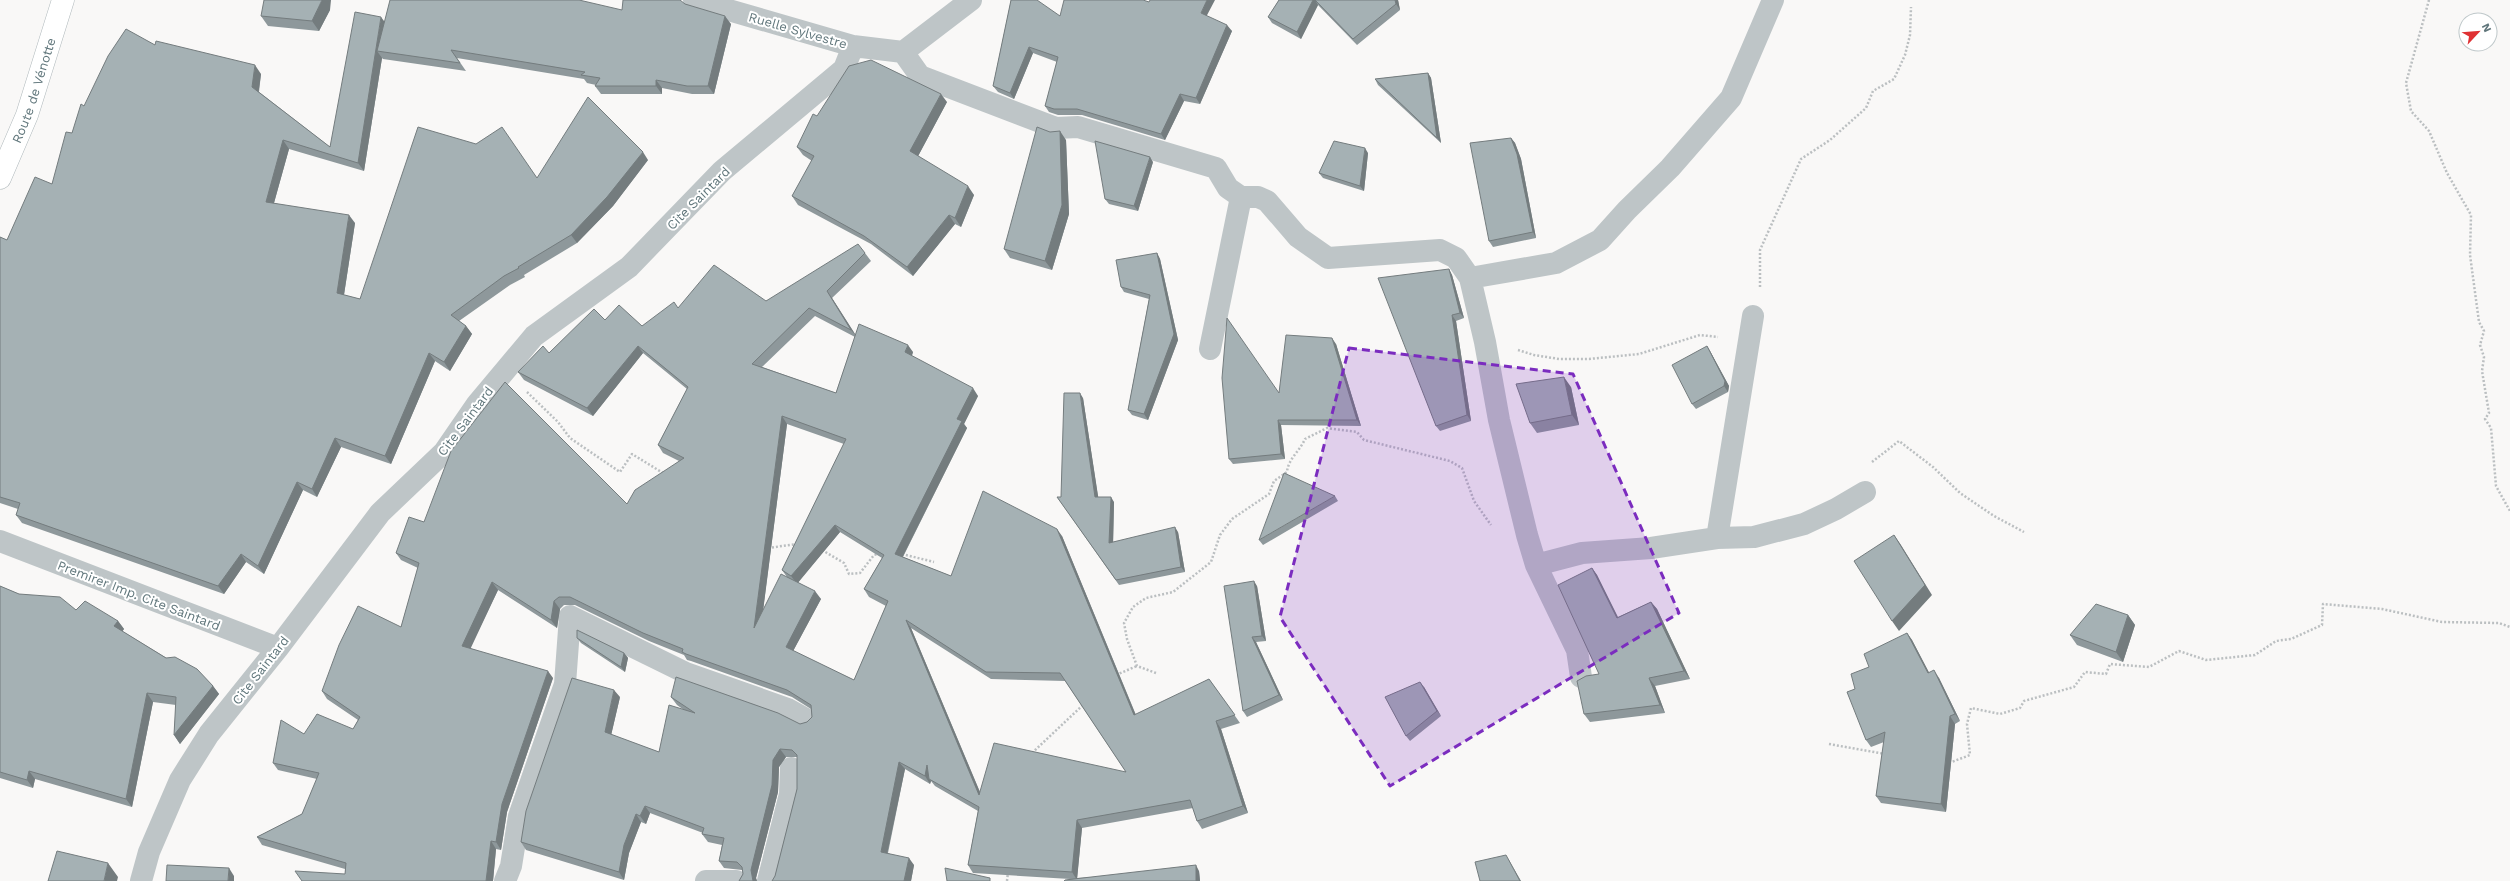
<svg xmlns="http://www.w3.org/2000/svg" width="2510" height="881" viewBox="0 0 2510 881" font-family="'Work Sans',sans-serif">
<rect width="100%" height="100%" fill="#f9f8f7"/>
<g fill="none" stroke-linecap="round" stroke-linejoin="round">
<g stroke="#b0b9bc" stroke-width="23">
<g id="secondary">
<path id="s1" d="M0,178L27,115L63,0"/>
</g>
</g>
<path stroke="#bbbfc1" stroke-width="2.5" stroke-dasharray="2 2" stroke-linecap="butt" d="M2429,0L2406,83L2411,111L2429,131L2447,173L2471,215L2470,255L2479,322L2484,331L2480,345L2484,357L2482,371L2489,413L2485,419L2491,428L2496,486L2510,511
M1760,287V250L1801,159L1830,140L1866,108L1873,91L1894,79L1905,55L1910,35L1911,7
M1518,350L1534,355L1559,359H1589L1639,354L1700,335L1718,337
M527,392L558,422L570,438L620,472L632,454L663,473
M1872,462L1899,441L1933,467L1960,493L1994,516L2024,532
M768,548L797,544
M822,550L844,563L849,574L860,573L874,555L878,554
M902,554L934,562
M1156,673L1137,666L1127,639L1124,623L1133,607L1146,598L1173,592L1211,562L1220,535L1232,519L1269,494L1274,481L1287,472C1288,459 1300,451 1305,439L1327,428L1357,432L1364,440L1450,461L1462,468L1474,501L1491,525
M1116,675L1137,666
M1829,744L1885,754
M1032,753L1083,705
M1949,763L1970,755L1967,724L1971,708L2000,714L2020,708L2024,701L2074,687L2085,672L2106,674L2110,664L2149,667L2179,651L2206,660L2255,655L2276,641L2291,639L2322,625L2323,604L2382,609L2442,622L2499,623L2510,627
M1007,881L1008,872"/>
<path stroke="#bec5c7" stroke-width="22" d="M694,0L853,46L903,52
M903,52L920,76L1056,128L1078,127L1216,168L1228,188L1241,197H1258L1267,201L1298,237L1328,258L1440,250L1456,258L1470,278L1556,263L1600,240L1627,210L1670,168L1731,98L1773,0
M903,52L971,0
M1470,278L1485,342L1499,420L1527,535L1536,565L1577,650L1581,677
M1210,349L1241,197
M1717,538L1753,316
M0,541L278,648
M1536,565L1582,553L1651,548L1717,538L1754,537L1804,524L1836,509L1865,492
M141,881L149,852L180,780L209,734L278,648L380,513L444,452L477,404L534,336L629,267L722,171L844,69L853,46
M505,881L511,866L519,816L565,684L570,616L686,673L788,709L806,719
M706,881H736
M768,881L790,794L791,768"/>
<use href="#secondary" stroke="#fff" stroke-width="22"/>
</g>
<path fill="#8e989b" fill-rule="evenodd" d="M1011,0L1060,16L1149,2L1207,16L1232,31L1200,104L1184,101L1165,140L1082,115H1058L1049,112L1045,106L1057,62L1033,53L1014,99L998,92L993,86Z
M1279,0H1398L1400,10L1357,45L1318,5L1301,39L1272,23L1268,17Z
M685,4L731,24L714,94H692L662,88V94H601L595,86L596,85L587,83L584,79L457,58L466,71L383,59L382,58L364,171L289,149L274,203L355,223L344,295L360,299L537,178L648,160L613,206L577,243L524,275L525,277L510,285L459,321L466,326L472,334L450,371L435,361L391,464L341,447L317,497L303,490L264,574L246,562L224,594L22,523L16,515L18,509L0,503V237L7,240L52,184L72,133L84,106L155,45L261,74L259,92L330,147L384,22L622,10Z
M330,10L319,31L268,26L261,16Z
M1428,73L1431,78L1441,143L1378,85L1375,79Z
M947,102L918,156L974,195L961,227L955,224L913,276L871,244L798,205L792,196L812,161L803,155L797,147L817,116Z
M1511,138L1515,143L1521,159L1536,238L1493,247L1489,241Z
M1066,140L1069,214L1052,270L1010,258L1004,249Z
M1368,153L1364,191L1323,178L1319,173Z
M1153,162L1138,211L1109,204L1105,199Z
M865,253L871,261L832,298L856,336L913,352L912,356L978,396L964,424L967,428L903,557L951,576L1062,536L1136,715L1209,679L1240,723L1221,729L1248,813L1202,829L1197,821L1193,808L1082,828L1077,878L1199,871L1200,881H1064L1070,879L973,873L968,865L978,811L935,786L931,781L930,784L905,769L888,853L914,865L911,881H772L775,876L797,789V757H786L779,767L778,792L756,878L757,881H739L743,874L742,870L724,868L719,861L722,845L708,842L702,834L703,833L650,813L646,824L641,822L629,853L624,880L526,850L521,842L620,697L611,735L659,752L684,710L677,705L671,697L800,724L807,722L812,717L811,709L792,697L691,661L687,660L684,655L649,641L575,605H564L560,609L557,628L498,590L470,648L553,678L507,812L501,850L496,849L493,881H302L345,874V869L262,845L257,837L302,814L317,779L278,770L273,763L304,734L353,729L358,720L327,699L322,691L401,627L418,568L401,560L396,553L424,522L627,504L679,461L663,453L658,445L687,389L643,353L593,416L524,380L518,372L549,353L605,320L642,326L678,308L766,301ZM815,316L855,337L836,393L762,367ZM787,424L844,444L782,570L787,577L763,610ZM840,532L882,558L864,589L869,597L886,606L854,680L793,651L821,599L798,582ZM911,628L991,679L1065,681L1126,772L980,792Z
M1157,253L1160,259L1178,340L1148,420L1132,415L1128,410L1149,299L1124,292L1121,287Z
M1449,269L1452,275L1464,318L1456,321L1471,421L1440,431L1436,426Z
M1336,344L1361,426L1281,425L1285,459L1233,464L1229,459L1279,393Z
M1707,346L1710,351L1729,386L1728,392L1696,409L1692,404Z
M1571,387L1579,425L1537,433L1530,423Z
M1083,398L1098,497L1114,502L1113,542L1178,532L1185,572L1119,585L1057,497H1061Z
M1335,496L1338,501L1263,545L1259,540Z
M1592,568L1597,575L1618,617L1651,602L1657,609L1690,679L1655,686L1665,713L1590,722L1584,714L1599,674Z
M0,586L19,594L118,621L124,629L122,631L213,686L219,694L180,744L174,735L176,705L153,702L132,807L35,779L33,788L0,778Z
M1257,586L1266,641L1256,642L1283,700L1247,717L1243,711Z
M2128,615L2135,625L2123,662L2077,645L2070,635Z
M1907,633L1912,640L1929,673L1939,678L1960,721L1955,724L1946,812L1881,803L1876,796L1884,742L1871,747L1866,740L1855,689L1869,667Z
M577,638L624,653L628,658L625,672L581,643Z
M1424,687L1441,716L1410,741L1406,736Z"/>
<path fill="#747c7e" d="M322,0H331L330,10L319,31L312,21Z
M1207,0H1215L1205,19L1201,13Z
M1313,0H1315L1318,5L1301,39L1297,32Z
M1395,0H1398L1400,10L1396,4Z
M725,16L731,24L714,94L708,86Z
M381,17L387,25L377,51L382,58L364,171L358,163Z
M1227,25L1232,31L1200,104L1196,98Z
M1029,47L1033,53L1014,99L1010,93Z
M255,65L261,74L258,96L252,87Z
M1428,73L1431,78L1441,143L1437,138Z
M656,80L662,88V94L656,86Z
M941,94L947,102L916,160L910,151Z
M1180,94L1184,101L1165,140L1161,134Z
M1060,131L1066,140L1069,214L1052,270L1045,261Z
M1511,138L1515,143L1521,159L1536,238L1533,232Z
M283,140L289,149L272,210L266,202Z
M1365,148L1368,153L1364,191L1360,186Z
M643,152L648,160L613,206L577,243L571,235Z
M1150,157L1153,162L1138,211L1134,206Z
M968,186L974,195L961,227L955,218Z
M349,215L355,223L343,301L337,293Z
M949,215L955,224L913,276L907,267Z
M1157,253L1160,259L1178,340L1148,420L1144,414Z
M1449,269L1452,275L1464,318L1460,313Z
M827,291L832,298L857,337L851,330Z
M1452,315L1456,321L1471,421L1467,415Z
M466,326L472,334L450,371L444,362Z
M1332,338L1336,344L1361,426L1357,420Z
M908,345L913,352L910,360L905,352Z
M638,346L643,353L593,416L587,408Z
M1707,346L1710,351L1729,386L1728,392L1724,386Z
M429,353L435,361L391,464L385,456Z
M1564,377L1571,387L1579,425L1572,415Z
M973,388L978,396L964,424L967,428L900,562L895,554L957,419Z
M1080,393L1083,398L1099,502L1095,497Z
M782,416L787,424L760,635L754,628Z
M1278,420L1281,425L1285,459L1281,454Z
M335,438L341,447L317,497L312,489Z
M297,482L303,490L264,574L258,566Z
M1111,497L1114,502L1113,548L1109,543Z
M835,525L840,532L797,584L791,576Z
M1175,527L1178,532L1185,572L1181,567Z
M1057,529L1062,536L1139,723L1134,715Z
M1894,535L1901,545L1932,595L1899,631L1892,621Z
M241,554L246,562L224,594L218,586Z
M1592,568L1597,575L1622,626L1617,618Z
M1254,581L1257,586L1266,641L1262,636Z
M492,582L498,590L468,654L462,646Z
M815,591L821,599L791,655L786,647Z
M554,601L560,609L557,628L551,620Z
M1651,602L1657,609L1690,679L1684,671Z
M2128,615L2135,625L2123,662L2116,652Z
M906,620L911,628L984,802L979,795Z
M118,621L124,629L120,635L114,626Z
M1907,633L1912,640L1933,680L1928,673Z
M1252,637L1256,642L1283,700L1279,695Z
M624,653L628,658L625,672L621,667Z
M1934,670L1939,678L1960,721L1955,714Z
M548,671L553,678L507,812L501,850L496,842L502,804Z
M1649,678L1655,686L1665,713L1660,705Z
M1420,682L1424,687L1441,716L1437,711Z
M213,686L219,694L180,744L174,735Z
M614,690L620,697L610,740L605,732Z
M147,693L153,702L132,807L126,799Z
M1950,716L1955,724L1946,812L1941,804Z
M1216,721L1221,729L1248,813L1243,806Z
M780,749L786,757L779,767L778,792L756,878L757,881H753L751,870L773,760Z
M899,762L905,769L886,859L881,852Z
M927,765L929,779L931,781L930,784L925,776Z
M29,771L35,779L33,788L27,780Z
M645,806L650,813L646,824L640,816Z
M636,814L641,822L629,853L624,880L619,872L624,845Z
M1077,820L1082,828L1077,880L1072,872Z
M491,841L496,849L493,881H486Z
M1506,855L1509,860L1521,881H1520Z
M909,858L914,865L911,881H904Z
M108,863L118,877L117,881H104Z
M1196,865L1199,871L1200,881H1196Z
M229,868L234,876V881H228Z"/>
<path fill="#a5b1b4" stroke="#747c7e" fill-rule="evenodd" d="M264,0H322L312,21L261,16Z
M390,0H579L622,10L623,0H680L685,4L725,16L708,86H687L656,80V86H595L600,78L581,75L585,72L451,50L460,63L377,51Z
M1011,0H1037L1060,16L1064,0H1143L1149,2L1150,0H1207L1201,13L1227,25L1196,98L1180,94L1161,134L1077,109H1054L1045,106L1058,57L1029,47L1010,93L993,86Z
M1279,0H1313L1297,32L1268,17Z
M1315,0H1395L1396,4L1353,39Z
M355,12L381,17L358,163L283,140L266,202L349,215L337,293L360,299L418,127L476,144L502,127L537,178L588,97L643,152L607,197L571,235L518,267L519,268L504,276L451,315L466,326L444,362L429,353L385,456L335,438L312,489L297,482L258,566L241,554L218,586L16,515L20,503L0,497V237L7,240L35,177L52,184L66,132L72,133L81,104L84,106L108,56L126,29L155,45L156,41L255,65L252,87L330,147Z
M871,60L941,94L910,151L968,186L955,218L949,215L907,267L864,236L792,196L814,156L797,147L813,114L817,116L849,66Z
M1428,73L1437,138L1375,79Z
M1037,127L1050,132L1060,131L1062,205L1045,261L1004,249Z
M1511,138L1517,154L1533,232L1489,241L1470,143Z
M1095,141L1150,157L1134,206L1105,199Z
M1334,141L1365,148L1360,186L1319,173Z
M858,244L865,253L827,291L851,330L809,308L752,364L836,393L859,324L908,345L905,352L973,388L957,419L962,421L895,554L951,576L983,491L1057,529L1134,715L1209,679L1235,715L1216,721L1243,806L1197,821L1190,800L1077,820L1072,872L968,865L979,807L929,779L927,765L925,776L899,762L881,852L909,858L904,881H772L775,876L797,789V755L792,750L780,749L773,760L772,785L751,870L753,881H739L743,874L742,867L737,862L719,861L724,838L702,834L704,828L645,806L640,816L636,814L624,845L619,872L521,842L526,811L572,678L614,690L605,732L659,752L669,705L695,713L671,697L676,677L778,713L800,724L807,722L812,717L811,705L787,690L686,654L682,652L683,649L643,633L570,597H559L554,601L551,620L492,582L462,646L548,671L502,804L496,842L491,841L486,881H302L295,871L345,874L346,863L257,837L302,814L319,773L273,763L281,720L304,734L317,714L353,729L360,717L322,691L339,645L358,606L401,627L419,563L396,553L409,517L424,522L451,451L505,382L627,504L635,490L684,458L658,445L688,387L638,346L587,408L518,372L543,346L549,353L594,309L605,320L619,305L642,326L674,302L678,308L714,265L766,301ZM782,416L846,439L782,570L791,576L835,525L884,555L864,589L888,601L854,680L786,647L815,591L781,574L754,628ZM906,620L986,672L1060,673L1126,772L994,743L979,795Z
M1157,253L1174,334L1144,414L1128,410L1150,295L1121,287L1116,260Z
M1449,269L1460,313L1452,315L1467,415L1436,426L1378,278Z
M1227,318L1279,393L1286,335L1332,338L1357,420H1278L1281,454L1229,459L1222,378Z
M1707,346L1725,381L1724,386L1692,404L1672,365Z
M1564,377L1572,415L1530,423L1516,384Z
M1064,393H1080L1095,497H1111L1109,543L1175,527L1181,567L1116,580L1057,497H1061Z
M1284,473L1335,496L1259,540Z
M1894,535L1925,585L1892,621L1854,561Z
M1592,568L1617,618L1651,602L1684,671L1649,678L1660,705L1584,714L1577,681L1586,676L1599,674L1558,585Z
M1254,581L1262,636L1252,637L1279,695L1243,711L1224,586Z
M0,586L19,594L60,597L76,610L85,601L118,621L114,626L166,658L175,657L197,669L213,686L174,735L176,697L147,693L126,799L29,771L27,780L0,772Z
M2096,604L2128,615L2116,652L2070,635Z
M577,630L624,653L621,667L577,638Z
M1907,633L1928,673L1934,670L1955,714L1950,716L1941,804L1876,796L1885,732L1866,740L1847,692L1855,689L1851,674L1869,667L1864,654Z
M1420,682L1437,711L1406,736L1385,697Z
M57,851L108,863L104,881H48Z
M1506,855L1520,881H1480L1475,862Z
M167,865L229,868L228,881H166Z
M1196,865V881H1064L1065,880Z
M945,868L990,878V881H947Z"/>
<path fill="#7b2cbf" fill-opacity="0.2" stroke="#7b2cbf" stroke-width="3" stroke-dasharray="8 5" stroke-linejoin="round" d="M1349,348L1573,374L1679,613L1390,786L1280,617Z"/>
<g text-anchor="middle" stroke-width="4" stroke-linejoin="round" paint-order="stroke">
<g font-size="13" fill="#60767b" stroke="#fff">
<text transform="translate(798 30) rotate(16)" y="5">Ruelle Sylvestre</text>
<text dy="5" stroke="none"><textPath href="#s1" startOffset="94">Route de Vénotte</textPath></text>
<text transform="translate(698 198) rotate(-45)" y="5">Cite Saintard</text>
<text transform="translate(465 421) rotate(-53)" y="5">Cite Saintard</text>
<text transform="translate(139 595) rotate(21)" y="5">Premirer Imp. Cite Saintard</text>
<text transform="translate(260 670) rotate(-52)" y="5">Cite Saintard</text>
</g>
</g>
<g transform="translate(2478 32) rotate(64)"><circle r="19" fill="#ffffff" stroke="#bfc8ca"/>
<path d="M0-3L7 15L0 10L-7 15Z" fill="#df3133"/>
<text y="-6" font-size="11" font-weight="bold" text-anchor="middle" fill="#60767b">N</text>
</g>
</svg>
